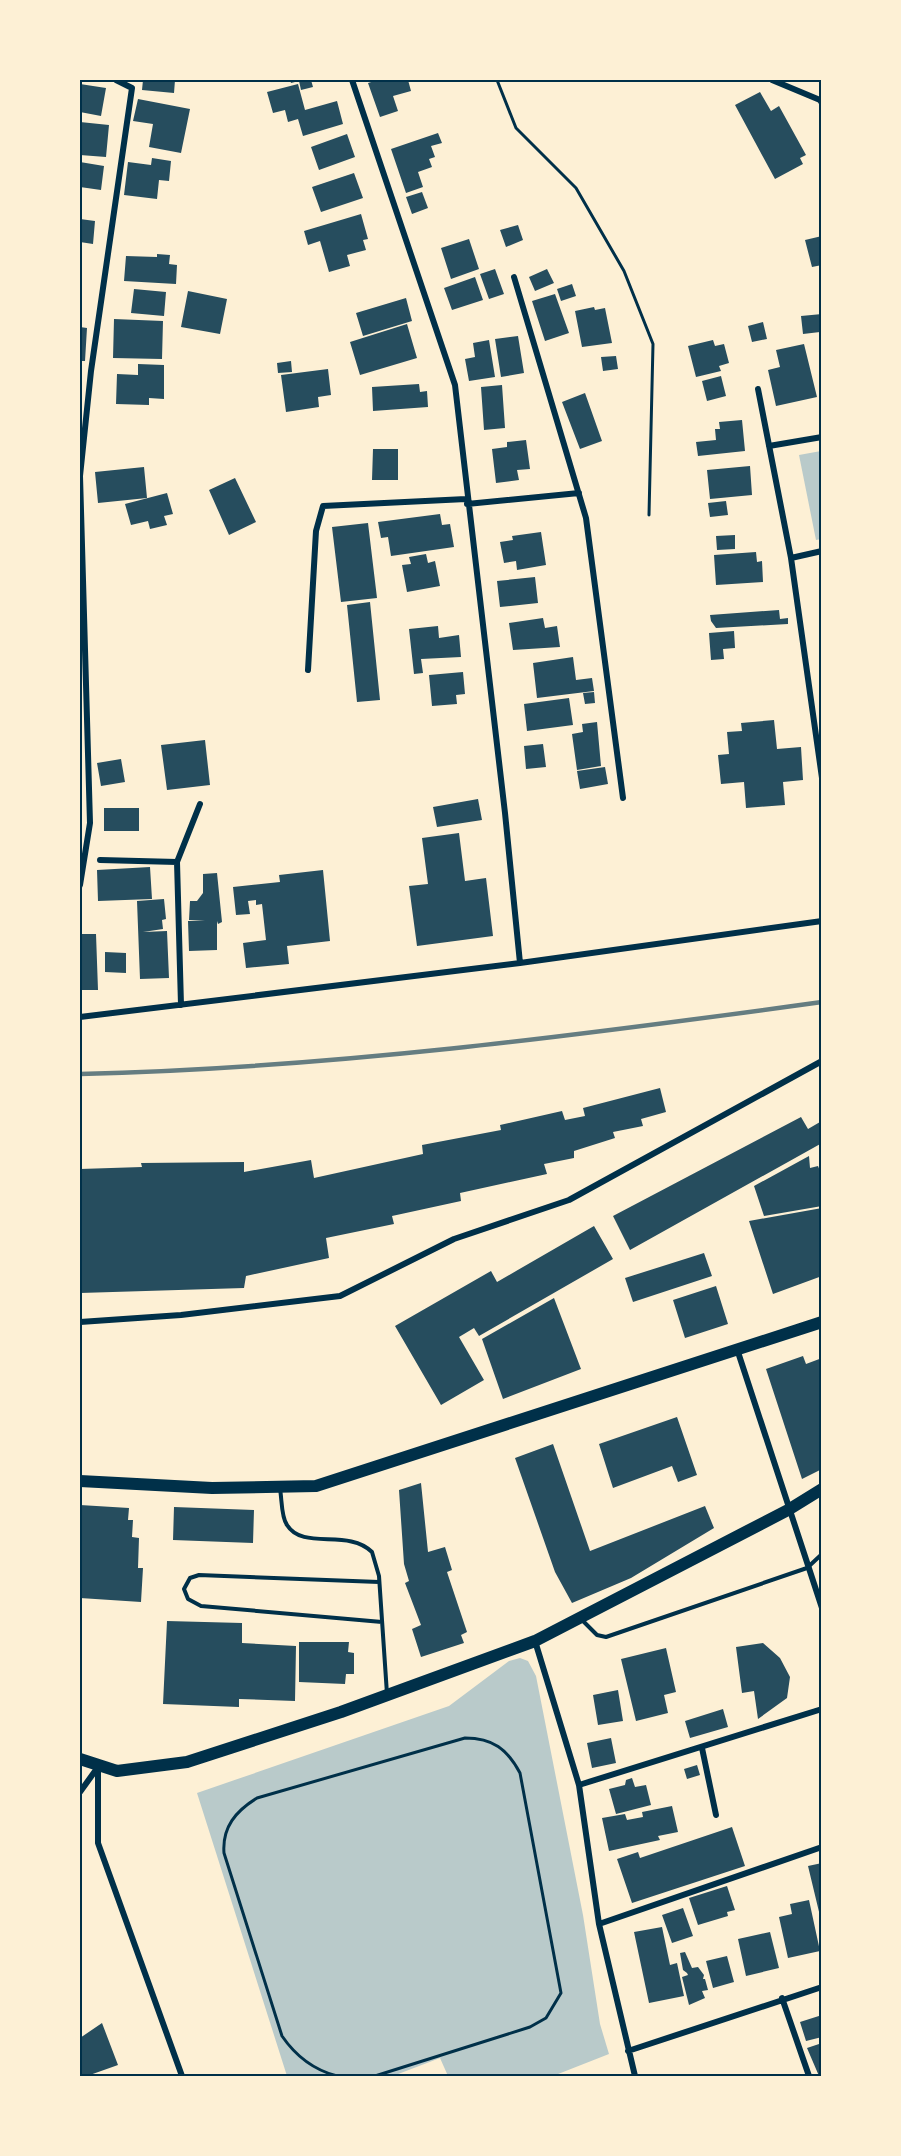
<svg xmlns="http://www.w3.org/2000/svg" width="901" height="2156" viewBox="0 0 901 2156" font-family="'Roboto Condensed',sans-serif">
<rect width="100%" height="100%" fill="#fdf0d5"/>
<path fill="#b9caca" d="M821,451V539L816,540L799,455Z
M520,1658L528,1661L536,1676L583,1915L600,2024L609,2054L553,2076H448L440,2058L393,2076H287L197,1793L449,1706L509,1661Z"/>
<path fill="#264d5e" d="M143,80H175L174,93L142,90Z
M290,80H311L313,87L301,90L299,81L291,83Z
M378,80H408L411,91L393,96L398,111L380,117L368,83Z
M80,84L106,88L101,116L80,112Z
M298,84L305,110L337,101L343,124L303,136L298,119L288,122L285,110L273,113L267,92Z
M760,92L771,111L779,106L806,155L800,158L803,164L775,179L735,105Z
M138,99L190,109L181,153L149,147L153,124L133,121Z
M80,122L109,125L106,157L80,155Z
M438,133L442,143L431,146L435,157L429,159L432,167L418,172L423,187L406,193L391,149Z
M347,134L355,157L319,170L311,147Z
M152,158L171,161L169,181L159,180L157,199L124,195L128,162L151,165Z
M80,162L104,166L101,190L80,187Z
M354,173L363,198L321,212L312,187Z
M422,192L428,208L412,214L406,197Z
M361,214L368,239L363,240L366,250L347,255L350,266L329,272L320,241L308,245L304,231Z
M80,219L95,221L93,244L80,242Z
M518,225L523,240L506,247L500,230Z
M822,236V265L812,267L805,240Z
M469,239L479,269L451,279L441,248Z
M157,254L170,255L169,264L177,265L176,284L124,281L126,256L157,257Z
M495,269L504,294L489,299L480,274Z
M547,269L554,283L535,291L529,277Z
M475,277L483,300L452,310L444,288Z
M572,284L576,296L561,301L557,289Z
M134,289L166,292L164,316L131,313Z
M188,291L227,299L220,334L181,327Z
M555,294L569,333L545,341L532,301Z
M406,298L412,321L363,336L356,313Z
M594,307L595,310L605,308L612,343L582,347L575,311Z
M822,314L820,332L803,334L801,316Z
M114,319L163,321L162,359L113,358Z
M763,322L767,339L752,342L748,326Z
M407,324L417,358L360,375L350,342Z
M80,327L87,328L85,361H80Z
M518,336L524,373L501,377L495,339Z
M489,340L495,377L469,381L465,359L475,357L473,343Z
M713,340L715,346L724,344L729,363L719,366L721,371L696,377L688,346Z
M804,344L817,397L776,406L768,370L780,367L776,350Z
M616,356L618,369L603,371L601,357Z
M291,361L292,372L278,373L277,363Z
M138,364L164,365V399L149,398V405L116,404L117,374L138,375Z
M328,369L331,395L318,397L319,407L286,412L281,375Z
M721,376L726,396L707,401L702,381Z
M419,384L420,392L427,391L428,407L373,411L372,387Z
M502,385L505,428L484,430L481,387Z
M585,393L602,441L580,449L562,402Z
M742,420L745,451L698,456L696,442L716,440L715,429H720L719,422Z
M526,440L530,469L517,470L519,480L496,483L492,449L507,447V442Z
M373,449H398V480H372Z
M750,466L752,495L710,499L707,470Z
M144,467L147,498L98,503L95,472Z
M235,478L256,522L229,535L209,490Z
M167,493L173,514L164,516L167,525L150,529L148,521L131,525L125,504Z
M726,501L728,515L710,517L708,503Z
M440,514L442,525L450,524L454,547L391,556L388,537L381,538L378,522Z
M368,523L377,598L341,602L332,527Z
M541,532L546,565L517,570L516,561L504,563L500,542L513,540L512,536Z
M735,535V549L717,550L716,536Z
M756,552L757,562L762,561L763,582L716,585L714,555Z
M426,554L428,563L435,561L440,586L407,592L402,565L411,564L409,557Z
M535,577L538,603L500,607L497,581Z
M370,602L380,700L357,702L347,605Z
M779,610L780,619L788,618V624L716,628L711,621L710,615Z
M543,618L545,628L557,626L560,647L513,650L509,623Z
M438,626L439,638L459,635L461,657L421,659L423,673L414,674L409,629Z
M734,631L735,648L723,649L724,659L711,660L709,633Z
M573,657L576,680L592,678L594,691L537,698L533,663Z
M463,672L465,694L456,695L457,704L432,706L429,675Z
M594,692L595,703L585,704L583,693Z
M569,698L573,725L527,731L524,704Z
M774,720L777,749L801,747L803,780L783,782L785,805L746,808L744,782L721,784L718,755L729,754L727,732L742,731L741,723Z
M597,722L601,766L577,770L572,734L583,732L582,724Z
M205,740L210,785L167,790L161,745Z
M543,744L546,767L526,769L524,746Z
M121,759L125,782L101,786L97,763Z
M605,767L608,784L580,789L577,771Z
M478,799L482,820L437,827L433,807Z
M104,808H139V831H104Z
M459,833L465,881L486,878L493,936L417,946L409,886L428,884L422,838Z
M150,867L152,899L98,901L97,870Z
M323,870L330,941L287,946L289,964L246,968L243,943L266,940L262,904L256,905V900L248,901L250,914L236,915L233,887L280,882L279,875Z
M217,873L222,922L218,924L217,921V950L189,951L188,921H205L189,920L190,901H197L203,893V874Z
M164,899L166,919L162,920L163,929L143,932L167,931L169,978L140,979L137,901Z
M80,934H96L98,990H80Z
M105,952L126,953V973L105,972Z
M660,1088L666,1112L641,1119L643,1126L613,1132L615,1138L574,1151V1158L544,1164L547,1174L460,1193L461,1201L392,1216L394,1224L326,1238L329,1258L246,1276L244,1288L80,1293V1169L142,1167L141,1163L244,1162V1172L311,1160L314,1178L423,1154L422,1145L501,1130L500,1125L562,1111L565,1120L585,1116L583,1108Z
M801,1117L808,1129L820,1122L822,1143L630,1250L613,1216Z
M809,1156L810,1168L818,1166L822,1176V1206L764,1216L754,1186Z
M822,1208V1276L773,1294L749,1221Z
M594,1226L613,1259L479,1336L474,1328L459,1337L484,1380L441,1405L395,1326L491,1271L497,1282Z
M704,1253L712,1276L633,1302L625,1278Z
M716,1286L728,1324L685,1338L673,1300Z
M554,1298L581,1369L503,1399L482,1339Z
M803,1356L806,1364L822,1358V1469L802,1479L766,1369Z
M677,1417L697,1475L678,1482L672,1466L613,1488L599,1444Z
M553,1444L590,1551L705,1506L714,1528L631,1578L572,1603L555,1572L515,1458Z
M421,1483L428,1552L445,1547L452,1570L447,1572L467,1632L461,1635L464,1643L421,1657L412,1629L421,1625L405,1583L409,1581L404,1564L399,1490Z
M80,1505L129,1508L128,1520H133L132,1537L139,1538L138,1568H143L141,1602L80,1598Z
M174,1507L254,1510L253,1543L173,1540Z
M167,1621L242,1623V1643L296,1646L295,1701L239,1699V1707L163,1704Z
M299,1642H349L348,1652L354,1653V1674H346L345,1684L299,1682Z
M763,1643L780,1658L790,1677L787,1698L758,1719L754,1691L742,1693L736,1647Z
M666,1648L676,1692L664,1695L668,1713L636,1721L621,1659Z
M618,1690L623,1721L598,1725L593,1695Z
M723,1709L728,1727L690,1738L685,1721Z
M611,1738L616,1763L592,1768L587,1743Z
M697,1765L700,1775L687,1779L684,1769Z
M632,1778L635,1787L646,1785L651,1805L616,1814L609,1789L625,1785L626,1780Z
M672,1806L678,1832L658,1836L660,1840L609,1851L602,1818L625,1814L627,1820L643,1817L642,1812Z
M732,1827L745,1866L632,1903L617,1859L638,1852L640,1858Z
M822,1863V1916H820L808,1866Z
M727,1886L735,1910L727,1912L728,1916L698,1925L689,1898Z
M809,1900L820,1951L788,1958L779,1917L792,1914L790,1904Z
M683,1908L693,1936L672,1943L662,1915Z
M662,1927L670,1965L677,1963L684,1996L649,2003L634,1932Z
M770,1932L779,1968L746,1976L738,1939Z
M685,1952L692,1968L698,1967L704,1975L703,1979H705L708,1990L702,1991L705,1998L689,2005L682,1977L688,1975L687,1973L683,1970L680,1953Z
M727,1956L734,1982L713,1988L706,1961Z
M822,2015V2037L806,2041L800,2022Z
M102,2023L118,2065L87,2076H80V2038Z
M822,2043V2076H819L807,2048Z"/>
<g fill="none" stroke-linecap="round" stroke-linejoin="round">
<path stroke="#003049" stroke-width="3" d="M497,80L516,128L576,188L624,271L653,344L649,515
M337,2076C314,2070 295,2055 282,2036L224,1853C222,1827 236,1811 257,1798L465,1738C493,1738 507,1749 520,1773L561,1993L546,2018L530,2027L375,2076"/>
<path stroke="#003049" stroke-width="4" d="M280,1489C282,1499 281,1517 287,1525C303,1551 348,1528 372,1552L379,1576L387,1694
M379,1582L199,1575L190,1578L184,1589L188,1599L201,1606L382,1622
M582,1620L597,1635L606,1637L807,1568L822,1554"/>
<path stroke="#003049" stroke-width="6" d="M352,80L455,385L505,813L520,963
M772,80L820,100L822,103
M514,277L586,518L623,798
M758,389L791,558L822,778
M769,446L822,437
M467,504L579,493
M791,558L822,551
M308,670L316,531L323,506L466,499
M100,860L177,862
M80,885L90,823L80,476L91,371L132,88L116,80
M181,1005L177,862L200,804
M80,1017L520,963L822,921
M80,1322L181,1315L340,1296L454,1239L569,1200L822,1061
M737,1349L822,1608
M535,1641L579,1785L599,1924L635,2076
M702,1748L716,1815
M98,1767V1843L182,2076
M579,1785L822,1709
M80,1792L98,1767
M599,1924L822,1847
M782,1998L809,2076
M628,2051L822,1987"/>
<path stroke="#003049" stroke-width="12" d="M80,1481L212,1488L316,1486L822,1322
M80,1759L117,1771L187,1762L341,1712L535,1641L788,1510L822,1489"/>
<path stroke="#657d81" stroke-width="4.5" d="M80,1074C329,1068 575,1036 822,1002"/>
</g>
<rect width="901" height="2156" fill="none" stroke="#fdf0d5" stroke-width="162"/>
<rect x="81" y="81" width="739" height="1994" fill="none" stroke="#003049" stroke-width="2"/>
</svg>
